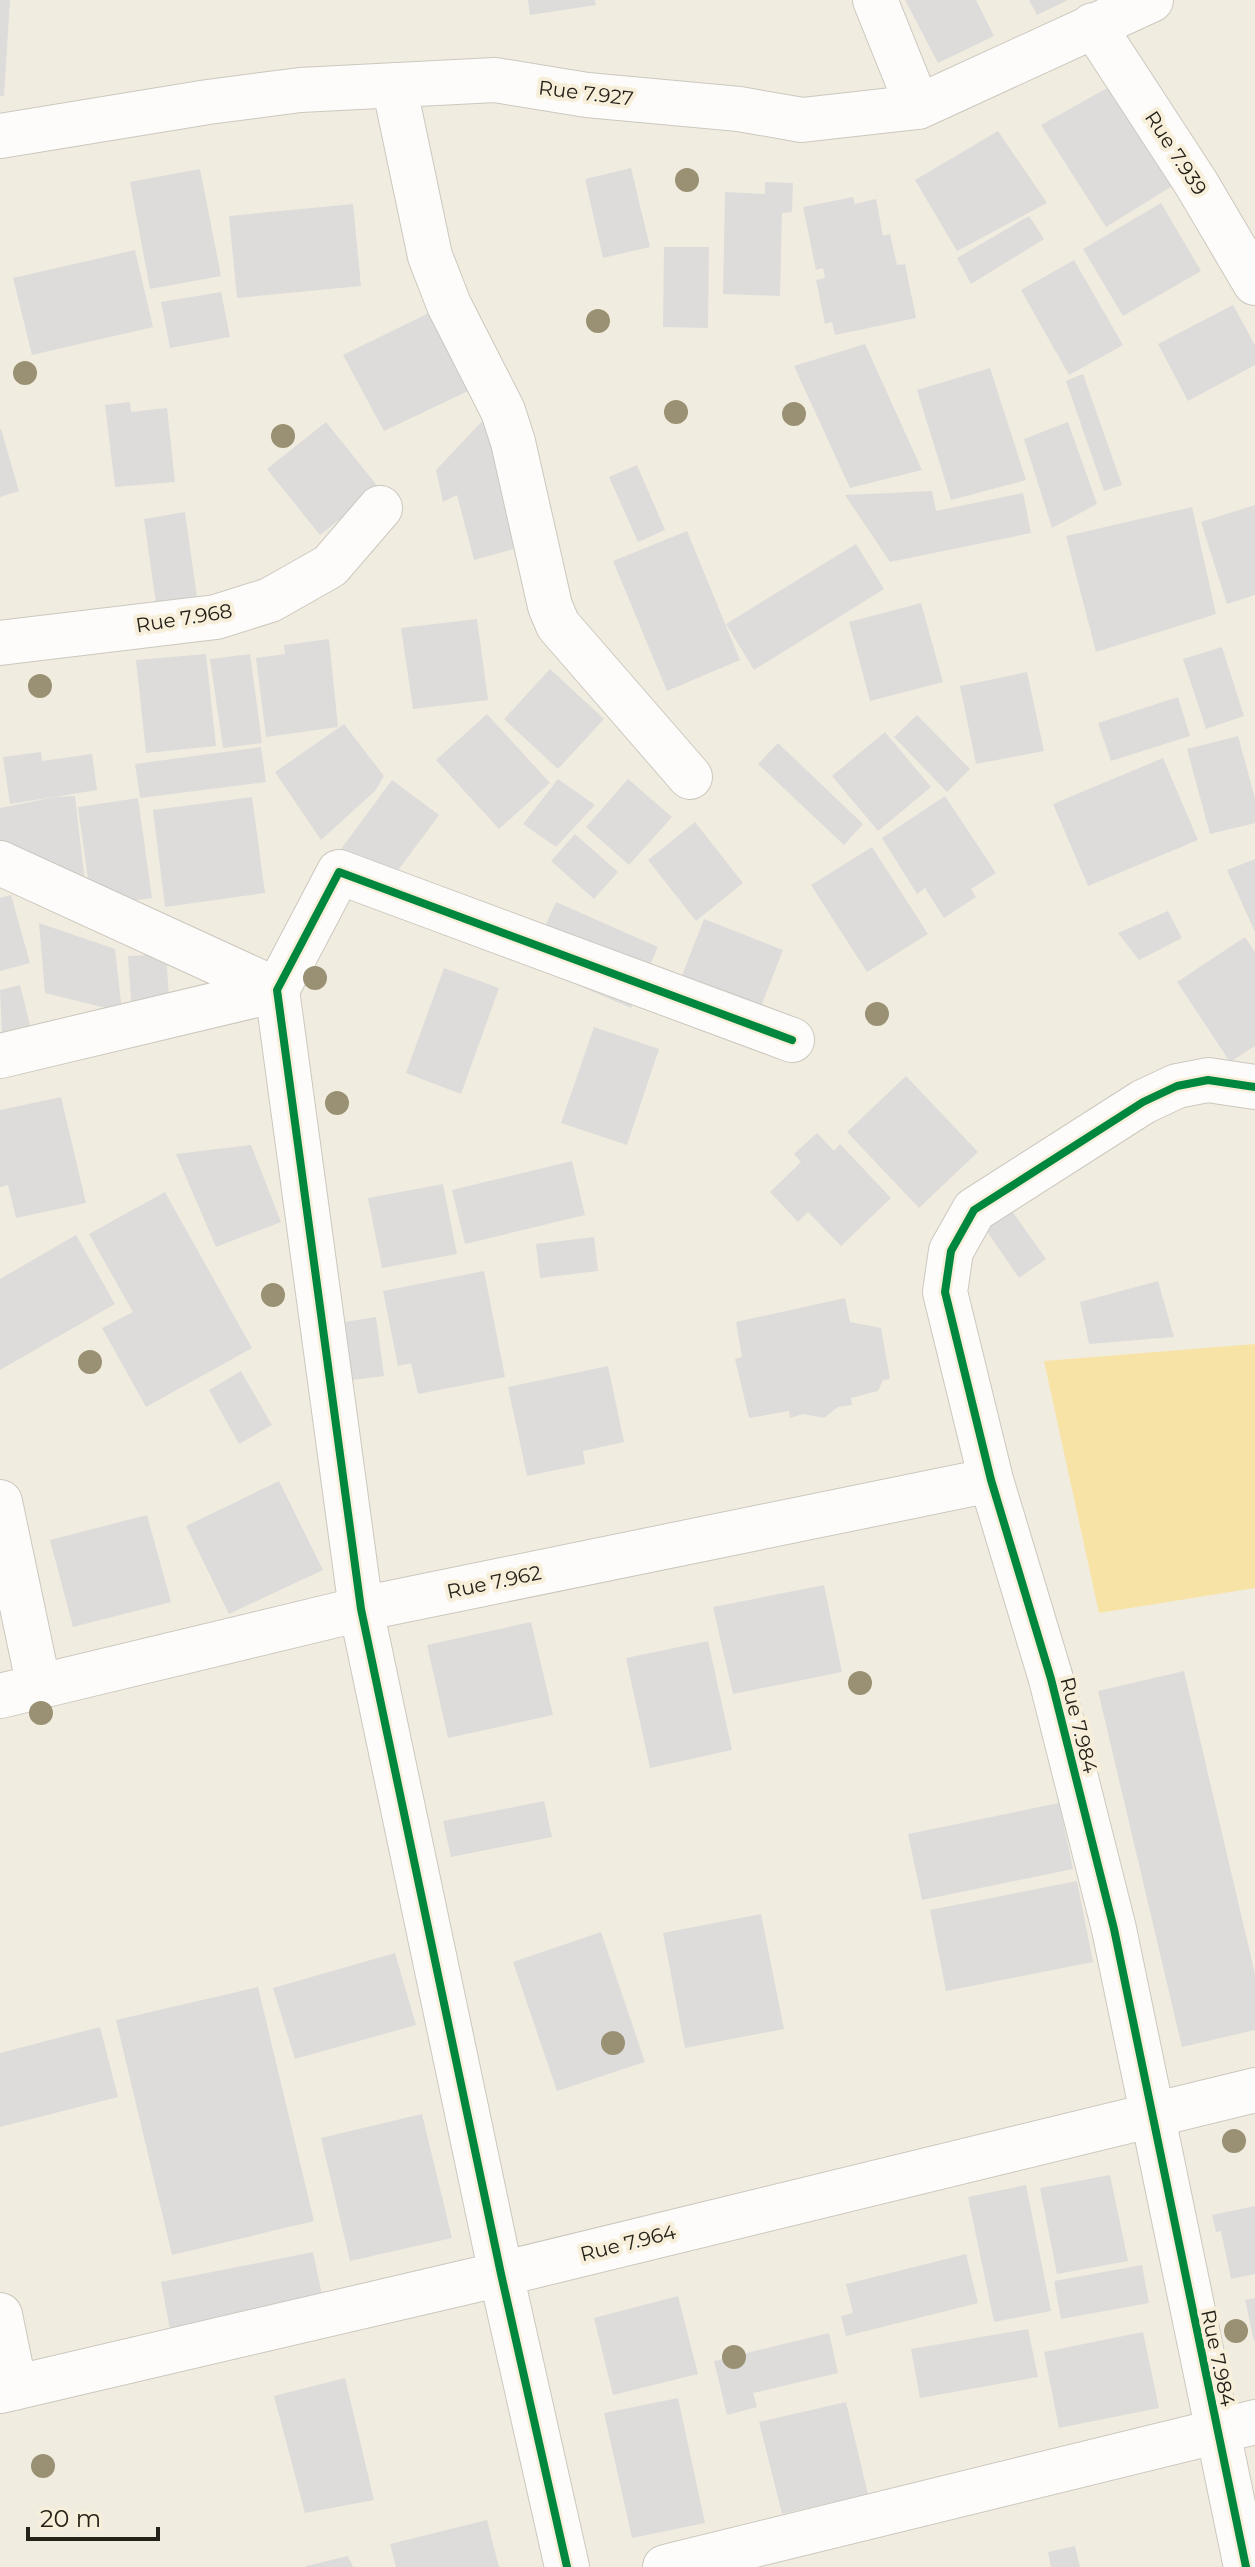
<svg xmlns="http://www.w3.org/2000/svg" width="1255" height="2567" viewBox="0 0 1255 2567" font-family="Montserrat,sans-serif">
<rect width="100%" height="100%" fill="#f1ece0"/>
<path fill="#f8e3a7" d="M1255,1344V1588L1099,1613L1044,1361Z"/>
<path fill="#dddcdb" d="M0,0H10L4,96H0Z
M528,0H595L596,5L530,15Z
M905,0H976L994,36L938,63Z
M1029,0H1068L1037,15Z
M1107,88L1115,90L1174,185L1106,227L1041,125Z
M998,131L1047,203L957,251L915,180Z
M631,168L650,247L603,258L585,179Z
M200,169L221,276L150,289L130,182Z
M765,182L793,183L792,212L782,213L780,296L723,294L725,192L765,194Z
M853,197L855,204L876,199L883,236L890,234L897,265L905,264L916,318L835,335L832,322L825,324L816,280L825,278L823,268L816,270L803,207Z
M1161,203L1201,271L1123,316L1083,249Z
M353,204L361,286L237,298L229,216Z
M1029,216L1044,239L971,284L957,258Z
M664,247H709L708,328L663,327Z
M135,250L153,327L32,355L13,278Z
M1074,260L1123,345L1069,375L1021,290Z
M221,292L230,337L170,348L161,302Z
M1233,305L1255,345V365L1188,401L1158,344Z
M435,310L468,391L384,431L343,355Z
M865,344L922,470L850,488L794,366Z
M990,368L1026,480L951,500L917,390Z
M1083,374L1122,485L1104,491L1066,381Z
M130,402L131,412L167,408L175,482L115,487L105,405Z
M485,418L517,548L474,560L457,495L443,502L436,470Z
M326,422L379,488L320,535L267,469Z
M1068,422L1097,504L1052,528L1024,439Z
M1,429L19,491L0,497V430Z
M637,465L665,530L638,542L609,477Z
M932,491L936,511L1023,493L1031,533L890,562L845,495Z
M1255,505V595L1227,604L1201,522Z
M1192,507L1216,614L1096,652L1066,536Z
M185,512L199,612L158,618L144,519Z
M687,531L740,660L667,691L613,561Z
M856,544L884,589L754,670L726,624Z
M921,603L943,682L870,701L849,622Z
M477,619L488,700L413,709L401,628Z
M329,639L338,727L266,737L256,658L285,654L284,645Z
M1222,647L1244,716L1206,729L1183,659Z
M206,654L216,746L146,753L136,660Z
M250,654L262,743L223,748L210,659Z
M550,669L604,719L558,769L504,719Z
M1027,672L1044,751L976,764L960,686Z
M1178,697L1190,736L1111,761L1098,723Z
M487,714L550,783L499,829L436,760Z
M917,715L970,769L947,792L894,737Z
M344,724L384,776L375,791L321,840L275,772Z
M885,732L931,787L878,831L832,776Z
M1238,736L1255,798V823L1210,834L1187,749Z
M778,743L863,824L844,845L758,764Z
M261,747L266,782L140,798L135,764Z
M41,752L42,761L92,754L97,790L10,804L3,757Z
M1163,758L1198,840L1088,886L1053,804Z
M558,779L595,805L556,847L523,824Z
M628,779L672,817L629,865L586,827Z
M392,780L439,815L388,884L341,849Z
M75,796L87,900L0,856V808L55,797Z
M945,796L996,873L971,889L976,897L944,918L925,888L917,894L882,838Z
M252,797L265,893L165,907L153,810Z
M138,798L152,898L92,907L78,807Z
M695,822L743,883L696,921L648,860Z
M575,834L618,872L594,899L551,861Z
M872,847L928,934L867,972L811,885Z
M1255,859V932L1227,870Z
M11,895L30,963L0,971V898Z
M556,902L658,947L631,1008L528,964Z
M1168,911L1182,938L1139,960L1118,933Z
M704,919L783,950L753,1027L674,996Z
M39,923L115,949L122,1012L45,993Z
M1245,937L1255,952V1046L1230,1062L1177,982Z
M166,954L170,1010L132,1013L128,956Z
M444,968L499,988L461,1094L406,1073Z
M20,985L30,1025L2,1032L0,990Z
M594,1027L659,1049L627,1145L561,1123Z
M906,1076L978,1152L919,1208L847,1132Z
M61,1097L86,1203L16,1218L8,1185L0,1187V1110Z
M817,1133L834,1151L840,1144L891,1198L841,1246L808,1212L798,1222L770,1192L801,1162L794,1154Z
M251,1145L281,1222L216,1247L176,1154Z
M572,1161L585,1215L465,1244L452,1190Z
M443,1184L457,1254L382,1268L368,1198Z
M165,1192L252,1348L146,1407L102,1328L133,1312L89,1234Z
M1012,1211L1046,1259L1019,1278L986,1230Z
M76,1235L115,1304L0,1370V1279Z
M594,1237L598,1271L540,1278L536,1244Z
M484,1271L505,1377L418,1394L411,1363L398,1366L383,1291Z
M1158,1281L1174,1337L1089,1344L1080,1302Z
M845,1298L850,1322L881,1328L890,1379L883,1380L878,1391L851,1398L852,1405L838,1407L824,1418L803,1414L790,1418L789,1411L749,1418L735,1359L742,1357L736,1322Z
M376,1317L384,1376L352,1380L344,1322Z
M608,1366L624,1442L583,1451L585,1464L527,1476L508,1387Z
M241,1371L272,1425L239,1444L209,1390Z
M279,1481L323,1570L229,1614L186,1526Z
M147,1515L171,1602L73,1627L50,1540Z
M824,1585L842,1672L733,1694L713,1607Z
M531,1622L553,1715L448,1738L427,1645Z
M708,1641L732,1750L650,1768L626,1658Z
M1184,1671L1255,1974V2030L1182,2047L1098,1691Z
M544,1801L552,1837L451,1857L443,1821Z
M1059,1803L1073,1869L922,1900L908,1834Z
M1077,1881L1093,1962L946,1991L930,1910Z
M761,1914L784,2029L685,2048L663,1933Z
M601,1932L645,2062L557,2091L513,1962Z
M395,1953L416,2025L295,2059L273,1988Z
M258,1987L314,2221L172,2255L116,2020Z
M100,2027L118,2097L0,2127V2053Z
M422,2114L452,2238L350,2261L321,2138Z
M1110,2175L1128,2261L1057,2274L1040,2188Z
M1026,2185L1051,2311L994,2322L968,2197Z
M1255,2206V2274L1231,2279L1221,2231L1216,2232L1212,2215Z
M313,2252L324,2304L171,2335L161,2282Z
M966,2254L978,2303L846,2336L841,2316L853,2313L846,2284Z
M1142,2265L1149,2303L1061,2319L1054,2281Z
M678,2296L698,2374L613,2395L594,2318Z
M1255,2298V2341H1254L1245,2300Z
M1028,2329L1038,2377L920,2398L911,2349Z
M1143,2332L1159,2408L1059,2428L1044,2352Z
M829,2333L838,2373L753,2393L757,2407L727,2415L714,2361Z
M345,2378L374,2500L305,2513L274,2396Z
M678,2398L705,2523L632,2538L604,2413Z
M846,2402L868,2494L782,2514L759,2422Z
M487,2520L499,2567H396L390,2544Z
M1075,2546L1080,2567H1051L1048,2552Z
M348,2556L353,2567H306V2566Z"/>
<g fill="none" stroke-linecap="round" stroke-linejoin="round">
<g stroke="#ccc8bf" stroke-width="46">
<path id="minor" d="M875,0L918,107
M1093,25L1196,183L1255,283
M394,85L430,256L449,305L503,411L513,442L550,606L558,625L690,777
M0,136L208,102L300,90L495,80L587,95L739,109L802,120L918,107L1151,0
M0,643L216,617L270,600L330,566L380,508
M0,863L277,990
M0,1056L277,990
M0,1502L39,1687
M0,1696L361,1609L991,1480
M0,2315L15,2388
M0,2391L501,2274L1255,2090
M567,2567L501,2274L361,1609L277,990L339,872L792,1040
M665,2567L1255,2422
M1246,2567L1114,1929L1051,1679L991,1480L945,1292L951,1251L974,1210L1143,1102L1177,1086L1208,1080L1255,1087"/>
</g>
<use href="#minor" stroke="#fdfcfa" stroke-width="44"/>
<g stroke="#f7efda" stroke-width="13">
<path id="cycleway" d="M567,2567L501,2274L361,1609L277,990L339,872L792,1040
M1246,2567L1114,1929L1051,1679L991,1480L945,1292L951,1251L974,1210L1143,1102L1177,1086L1208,1080L1255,1087"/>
</g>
<use href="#cycleway" stroke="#00873e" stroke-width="8"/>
</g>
<g fill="#9a9073">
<circle cx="687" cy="180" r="12"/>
<circle cx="598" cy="321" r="12"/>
<circle cx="25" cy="373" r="12"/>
<circle cx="676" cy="412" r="12"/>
<circle cx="794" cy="414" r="12"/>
<circle cx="283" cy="436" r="12"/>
<circle cx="40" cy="686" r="12"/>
<circle cx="315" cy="978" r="12"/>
<circle cx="877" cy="1014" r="12"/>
<circle cx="337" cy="1103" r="12"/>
<circle cx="273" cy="1295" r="12"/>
<circle cx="90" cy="1362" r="12"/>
<circle cx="860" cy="1683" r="12"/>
<circle cx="41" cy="1713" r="12"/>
<circle cx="613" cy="2043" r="12"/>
<circle cx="1234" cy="2141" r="12"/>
<circle cx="1236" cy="2331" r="12"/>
<circle cx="734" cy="2357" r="12"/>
<circle cx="43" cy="2466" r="12"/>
</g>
<g text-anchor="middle" stroke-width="8" stroke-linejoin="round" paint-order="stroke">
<g font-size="20" fill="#242119" stroke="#f7efda">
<text transform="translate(586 93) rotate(7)" y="7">Rue 7.927</text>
<text transform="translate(1176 153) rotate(57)" y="7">Rue 7.939</text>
<text transform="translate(184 618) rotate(-9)" y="7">Rue 7.968</text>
<text transform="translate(494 1582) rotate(-12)" y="7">Rue 7.962</text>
<text transform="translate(1079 1725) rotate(76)" y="7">Rue 7.984</text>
<text transform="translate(628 2243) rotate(-14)" y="7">Rue 7.964</text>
<text transform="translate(1218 2358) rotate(78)" y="7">Rue 7.984</text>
</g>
</g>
<path d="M28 2527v12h130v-12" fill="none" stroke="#242119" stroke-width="4"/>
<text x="40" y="2527" font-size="24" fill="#242119" stroke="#f7efda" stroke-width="6" paint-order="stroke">20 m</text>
</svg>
